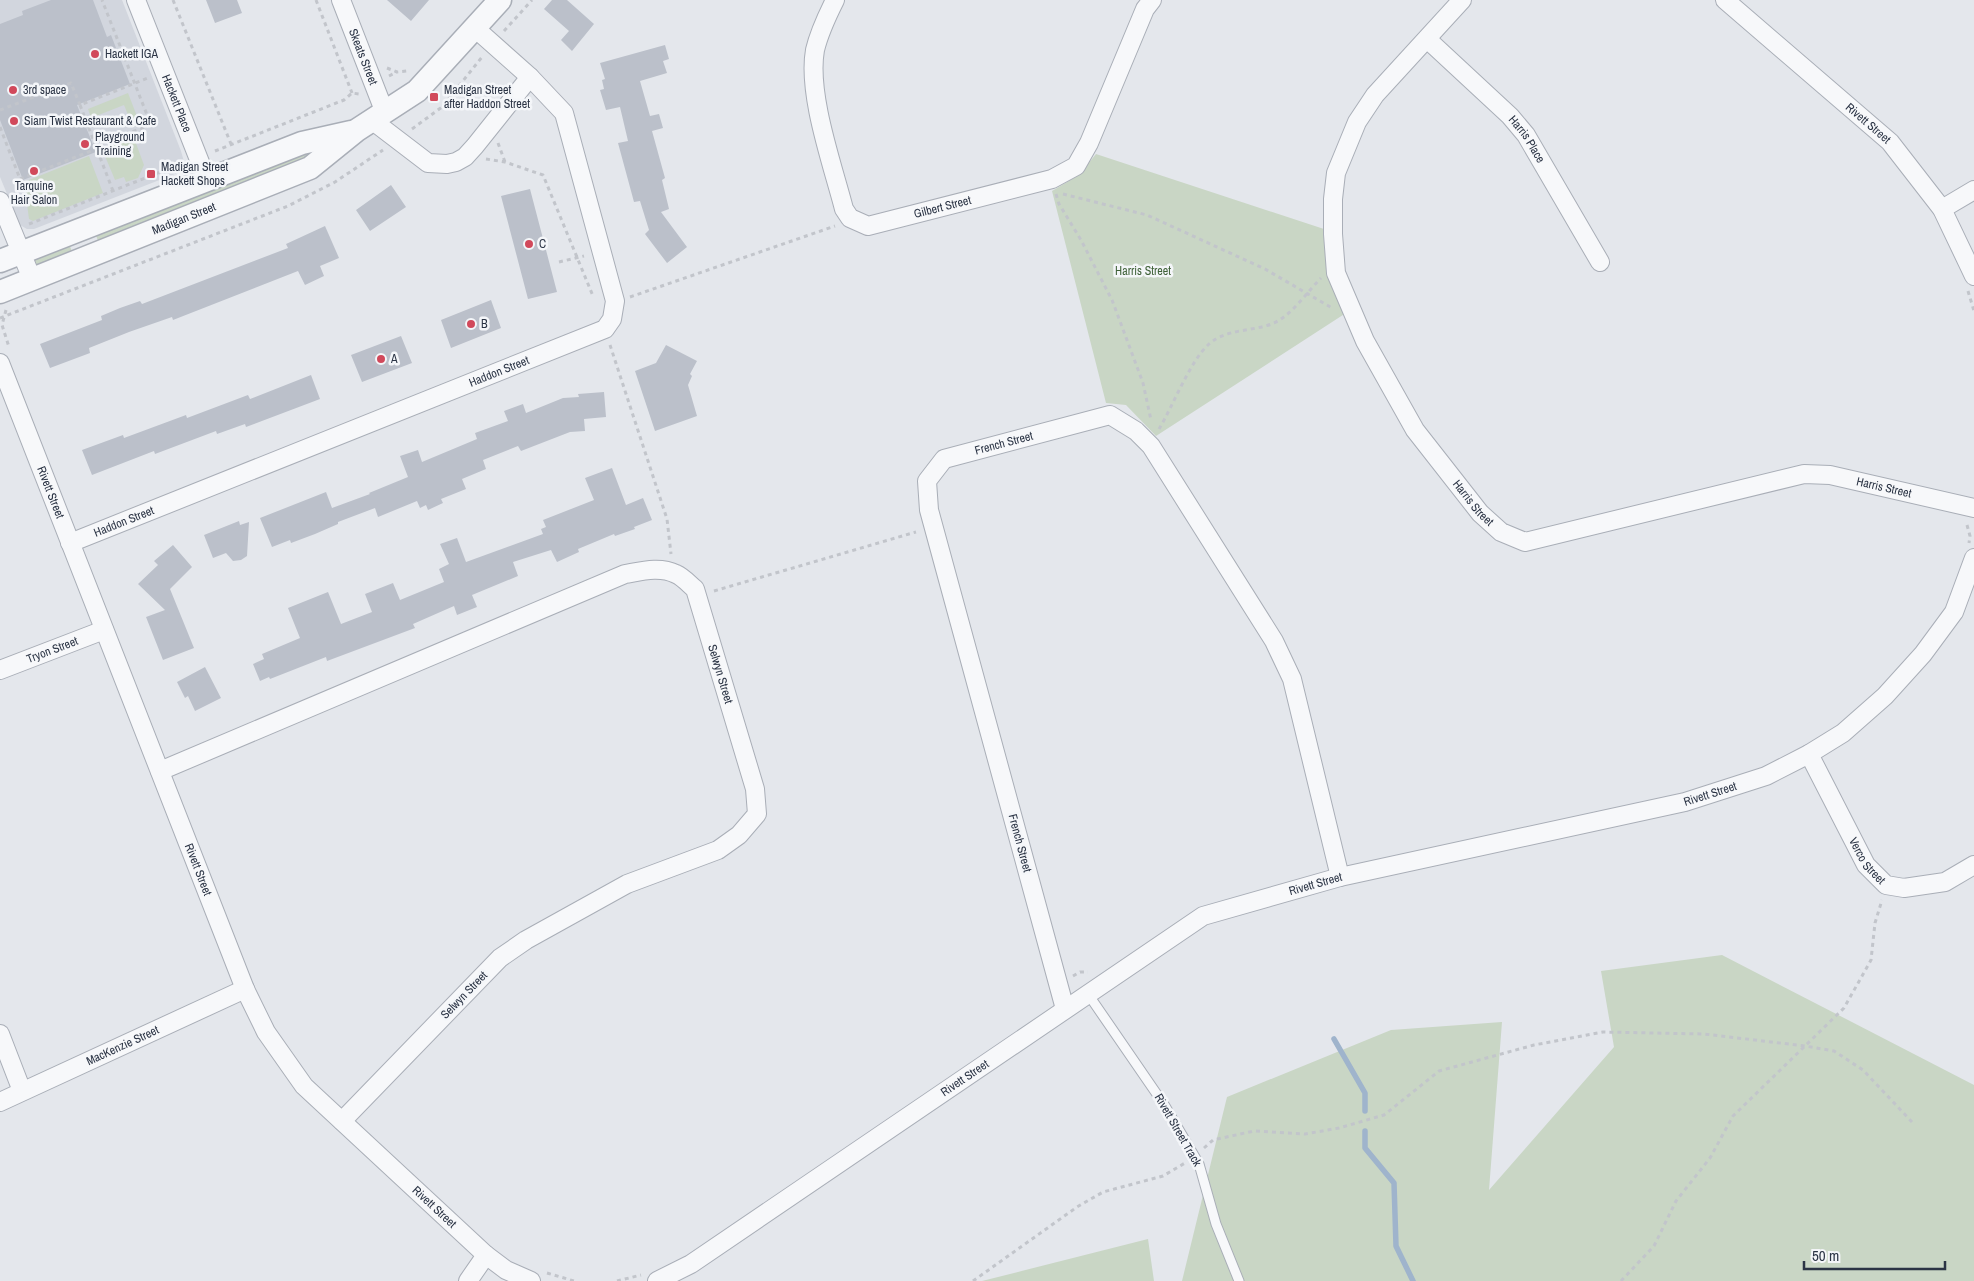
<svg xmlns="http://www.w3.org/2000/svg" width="1974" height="1281" viewBox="0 0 1974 1281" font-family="'Archivo Narrow',sans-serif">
<rect width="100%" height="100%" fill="#e4e7ec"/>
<path fill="#d2d6de" d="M0,0H122L181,151L184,162L180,172L34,229H27L20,225L0,177Z"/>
<path fill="#c9d6c5" d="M128,93L140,124L133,127L124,105L91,118L88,109Z
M134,138L144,165L138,178L126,182L124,177L115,180L102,149Z
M312,147L316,155L101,248L95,233Z
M1096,154L1327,230L1346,313L1156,436L1126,405L1106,403L1052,191L1079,175Z
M89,156L103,193L33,221L29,219L24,182Z
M69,243L74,258L35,266L34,261L38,255Z
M1722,955L1974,1085V1281H1182L1227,1097L1391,1030L1502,1022L1489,1190L1614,1047L1601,971Z
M1148,1239L1154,1281H982Z"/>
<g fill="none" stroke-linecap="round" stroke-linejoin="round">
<path stroke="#9fb4cc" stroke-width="5.5" d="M1334,1039L1365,1093V1111
M1365,1131V1148L1394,1183L1396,1246L1413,1281"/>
</g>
<path fill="#bbc0ca" d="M51,0H93L107,37L111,35L130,84L77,105L96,152L23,180L0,120V24L23,15L22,11Z
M206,0H237L242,13L215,23Z
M387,0H429L411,21Z
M552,0H567L594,24L572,51L561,40L569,31L544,9Z
M665,45L669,59L663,61L667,73L640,81L650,116L659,114L663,128L652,131L665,178L662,180L669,209L661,212L687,247L667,263L645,234L649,230L640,201L634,202L618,143L628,141L620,107L606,110L600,90L604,89L602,80L605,79L600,63Z
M391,185L406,207L370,231L356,210Z
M530,189L557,292L528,299L501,196Z
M325,226L339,258L320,266L324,276L305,285L298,271L173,320L172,317L129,332L89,348L90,353L50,368L40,344L102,320L101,316L120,308L140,301L142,304L288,248L286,244Z
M491,300L501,328L451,348L441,320Z
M401,336L412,363L362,382L351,355Z
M666,345L697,361L690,374L692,376L688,385L697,416L655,431L635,371L656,363Z
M311,375L320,399L246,427L245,424L217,434L216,431L155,454L154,451L92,475L82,450L123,435L124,438L186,415L187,418L248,395L250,399Z
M604,392L606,417L584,419L585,431L570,432L521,451L518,446L483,460L486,469L462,479L466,489L441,499L443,503L428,510L426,505L420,508L417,501L378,517L375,508L338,522V524L315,534L291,543L290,540L272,547L260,518L326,492L332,508L370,494L369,493L408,477L400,456L418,450L422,462L477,439L475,433L508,421L504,411L523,404L526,413L563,398L579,397L578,394Z
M612,468L626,505L643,498L652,520L634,527L635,529L615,536L614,534L578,549L579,552L557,562L551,550L513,562L518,576L472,595L477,607L457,615L454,606L413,624L415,628L327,661L326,657L270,679L269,677L260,681L253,664L264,659L262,654L300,638L288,608L328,592L341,624L372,612L365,594L393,583L400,600L444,582L439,569L449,564L440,544L457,538L466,562L543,534L541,529L546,527L543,520L594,500L585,478Z
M239,521L240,525L249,522L247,556L241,560L233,561L226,553L213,558L204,535Z
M173,545L192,567L170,589L194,648L163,660L146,617L165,610L138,584L158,565L154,561Z
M205,667L221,698L195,711L188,696L185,698L177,682Z"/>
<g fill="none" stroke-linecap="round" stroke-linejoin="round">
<g stroke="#a9aeb7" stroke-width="11">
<path id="service" d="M1088,994L1165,1106L1199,1164L1216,1224L1239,1281"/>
</g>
<g stroke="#a9aeb7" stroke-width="20">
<g id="minor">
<path id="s1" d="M136,0L207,180"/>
<path id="s2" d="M341,0L385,113"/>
<path id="s3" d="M835,0C827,16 819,33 815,50C807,94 833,166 844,209L850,218L868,226L1052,179L1076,166L1089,143L1145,9L1152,0"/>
<path id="s4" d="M1462,0L1375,95L1357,122L1336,173L1333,199V234L1336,273L1365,341L1415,430L1480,513L1501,532L1525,542L1804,474L1830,475L1974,508"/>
<path id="s5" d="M1725,0L1890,142L1942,209L1974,276"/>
<path id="s6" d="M1427,39L1510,116L1526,135L1600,262"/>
<path d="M373,121L428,163L447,164L456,162L465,157L475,146L530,77"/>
<path d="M0,201L32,279"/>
<path d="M1942,209L1974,190"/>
<path id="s7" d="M0,363L245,989L266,1032L304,1086L486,1255L506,1270L531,1281"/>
<path id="s8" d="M70,543L605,329L612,319L615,301L564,113L530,77L476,29"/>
<path id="s9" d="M0,670L104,630"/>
<path id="s10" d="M1809,754L1866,865L1886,885L1904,888L1945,882L1974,865"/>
<path id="s11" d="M160,771L625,574C642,571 660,566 676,574C683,577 689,584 695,589L755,789L757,814L739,835L718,850L627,884L526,940L500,958L342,1121"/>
<path id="s12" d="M1065,1009L929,510L927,481L944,459L1110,415L1136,431L1151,446L1274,641L1292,679L1340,877"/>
<path d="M0,1034L22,1091"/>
<path id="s13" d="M0,1102L245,989"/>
<path d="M468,1281L486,1255"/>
<path id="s14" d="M657,1281L691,1264L1203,916L1340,877L1685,802L1766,776L1809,754L1843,733L1885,696L1923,654L1954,612L1974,558"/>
</g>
</g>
<g stroke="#a9aeb7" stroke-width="25">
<g id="tertiary">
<path d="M0,261L302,143L351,132"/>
<path id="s15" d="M0,292L310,168L357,130L417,91L500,0"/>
</g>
</g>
<path stroke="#c2c5cb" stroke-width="3" stroke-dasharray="4 4" stroke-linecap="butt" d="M173,0L231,144
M316,0L352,93
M504,31L532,0
M387,68L397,72L407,71
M389,76L397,72
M0,110L71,83L80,105
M0,127L20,179L25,210
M412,129L442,107L482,57
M498,143L505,162
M95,145L151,125L102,0
M215,151L344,100L352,93L359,94
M486,159L505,162L543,175L593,296
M20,179L96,149
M113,191L80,105L148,78
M1056,194L1059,204L1081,240L1112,300L1143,383L1151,420
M1063,194L1147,215L1265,269L1332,308
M29,224L183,163
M559,262L584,256
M1968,291L1974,311
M630,297L835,226
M6,310L2,325L9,347
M0,318L288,206L335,182L383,150
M610,345L667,519L671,554
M1159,429C1173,406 1190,361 1209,344C1227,328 1253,332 1274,323C1293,314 1306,293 1321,278
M1967,525L1970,536L1969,543
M714,591L916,532
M1073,976L1080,972H1088
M1204,1148L1213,1140L1254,1131L1305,1134L1339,1128L1384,1115L1439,1071L1534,1045L1603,1032L1704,1034L1805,1046L1834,1051L1863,1070L1912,1122
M547,1273L574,1281
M617,1281L641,1275
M973,1281L1077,1207L1103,1192L1163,1176L1185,1163
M1621,1281L1654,1246L1676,1201L1710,1158L1733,1116L1844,1008L1871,960L1875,923L1882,900"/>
<use href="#service" stroke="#f7f8fa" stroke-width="9"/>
<use href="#minor" stroke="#f7f8fa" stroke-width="18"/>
<use href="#tertiary" stroke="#f7f8fa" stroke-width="22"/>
</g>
<g fill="#d1495b" stroke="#f4f6f9" stroke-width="2">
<circle cx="95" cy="54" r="5"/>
<circle cx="13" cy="90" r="5"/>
<rect x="429" y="92" width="10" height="10" rx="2.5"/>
<circle cx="14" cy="121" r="5"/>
<circle cx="85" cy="144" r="5"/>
<circle cx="34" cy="171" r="5"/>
<rect x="146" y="169" width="10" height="10" rx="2.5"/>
<circle cx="529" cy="244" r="5"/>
<circle cx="471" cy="324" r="5"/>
<circle cx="381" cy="359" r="5"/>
</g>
<g text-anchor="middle" stroke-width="5" stroke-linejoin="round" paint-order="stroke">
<g font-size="12" fill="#2b3445" stroke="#f4f6f9" text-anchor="start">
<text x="105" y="58">Hackett IGA</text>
<text x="23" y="94">3rd space</text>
<text x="444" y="94">Madigan Street<tspan x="444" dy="14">after Haddon Street</tspan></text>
<text x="24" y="125">Siam Twist Restaurant &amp; Cafe</text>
<text x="95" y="141">Playground<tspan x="95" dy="14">Training</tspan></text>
<text x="161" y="171">Madigan Street<tspan x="161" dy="14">Hackett Shops</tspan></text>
<text x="34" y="190" text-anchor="middle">Tarquine<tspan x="34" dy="14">Hair Salon</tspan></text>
<text x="539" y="248">C</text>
<text x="481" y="328">B</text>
<text x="391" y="363">A</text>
</g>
<g font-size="12" fill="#2b3445" stroke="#f4f6f9">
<text dy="4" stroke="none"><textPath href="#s2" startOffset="61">Skeats Street</textPath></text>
<text dy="4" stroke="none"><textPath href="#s1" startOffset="111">Hackett Place</textPath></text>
<text dy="4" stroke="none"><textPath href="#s5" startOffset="189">Rivett Street</textPath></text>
<text dy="4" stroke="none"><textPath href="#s6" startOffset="142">Harris Place</textPath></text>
<text dy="4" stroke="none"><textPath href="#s3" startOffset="324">Gilbert Street</textPath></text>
<text dy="4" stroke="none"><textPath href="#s15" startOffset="198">Madigan Street</textPath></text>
<text dy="4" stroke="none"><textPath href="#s8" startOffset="462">Haddon Street</textPath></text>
<text dy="4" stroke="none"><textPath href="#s12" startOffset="636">French Street</textPath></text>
<text dy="4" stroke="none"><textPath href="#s4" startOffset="1021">Harris Street</textPath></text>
<text dy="4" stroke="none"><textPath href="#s7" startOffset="139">Rivett Street</textPath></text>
<text dy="4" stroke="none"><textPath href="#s4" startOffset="586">Harris Street</textPath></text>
<text dy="4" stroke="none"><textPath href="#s8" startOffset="58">Haddon Street</textPath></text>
<text dy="4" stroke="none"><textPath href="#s9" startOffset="56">Tryon Street</textPath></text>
<text dy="4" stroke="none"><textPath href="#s11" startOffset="670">Selwyn Street</textPath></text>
<text dy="4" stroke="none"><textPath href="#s14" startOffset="1179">Rivett Street</textPath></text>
<text transform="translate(1020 843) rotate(75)" y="4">French Street</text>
<text dy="4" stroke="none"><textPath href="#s10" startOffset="122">Verco Street</textPath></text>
<text dy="4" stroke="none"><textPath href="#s7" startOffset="544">Rivett Street</textPath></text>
<text dy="4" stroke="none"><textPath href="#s14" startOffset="774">Rivett Street</textPath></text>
<text transform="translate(464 995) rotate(-46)" y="4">Selwyn Street</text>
<text dy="4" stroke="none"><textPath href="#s13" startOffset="135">MacKenzie Street</textPath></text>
<text dy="4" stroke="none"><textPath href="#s14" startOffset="369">Rivett Street</textPath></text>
<text transform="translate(1178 1130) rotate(60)" y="4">Rivett Street Track</text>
<text dy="4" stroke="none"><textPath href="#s7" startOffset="964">Rivett Street</textPath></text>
</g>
<g font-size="12" fill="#3f6138" stroke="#f4f6f9">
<text x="1143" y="275">Harris Street</text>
</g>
</g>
<path d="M1804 1261v8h141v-8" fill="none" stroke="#2b3445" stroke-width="2.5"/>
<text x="1812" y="1261" font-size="15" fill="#2b3445" stroke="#f4f6f9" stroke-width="4" paint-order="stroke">50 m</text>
</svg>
